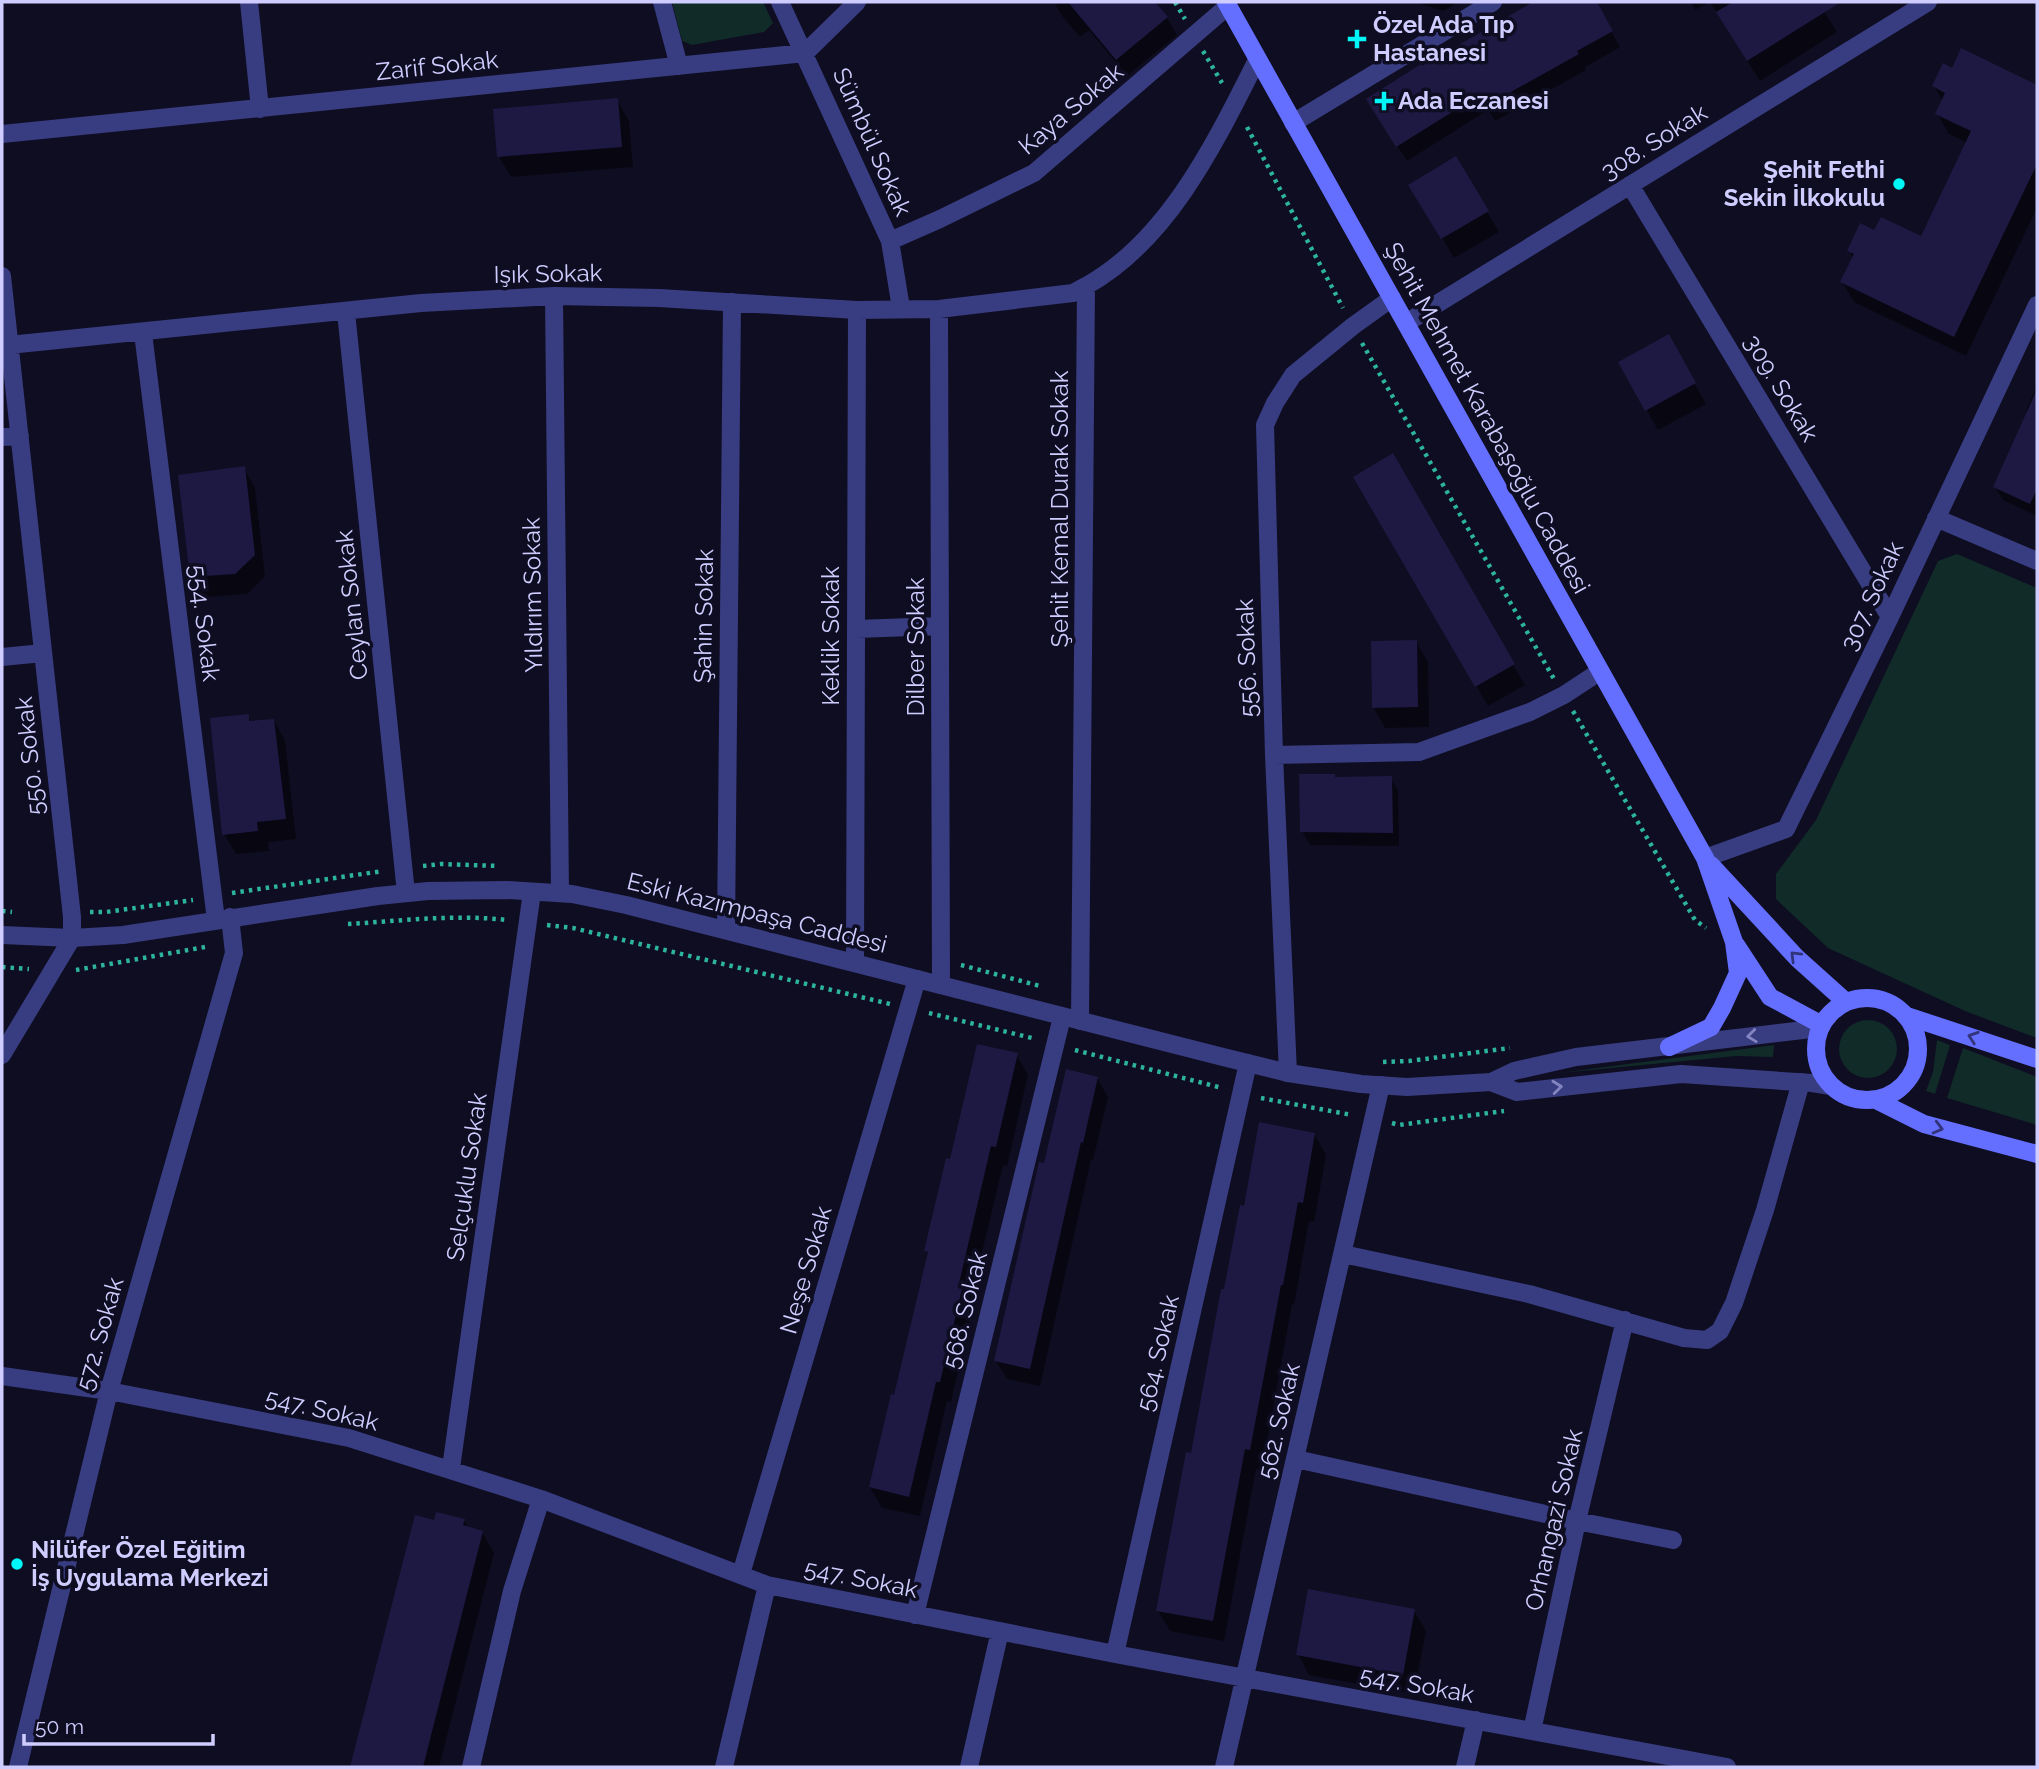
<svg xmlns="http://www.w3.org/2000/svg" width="2039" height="1769" viewBox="0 0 2039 1769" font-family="Raleway,sans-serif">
<rect width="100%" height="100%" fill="#0f0d21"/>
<path fill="#102b28" d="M672,2H763L773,23L764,32L692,45L682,41Z
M1957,554L2037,588V1038L1965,1011L1828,948L1776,899V874L1816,820L1938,561Z
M1839 1049a29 29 0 1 1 58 0a29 29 0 1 1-58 0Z
M1937,1040L1950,1045L1935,1094L1926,1091L1933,1072Z
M1774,1045L1773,1057L1736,1056L1559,1073Z
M1963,1048L2037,1077V1125L1947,1098Z"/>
<path fill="#0007" d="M1054,2H1153L1167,18L1177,35L1127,76L1089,30L1080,37L1062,16Z
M1415,2H1459L1443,11Z
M1536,2H1595L1620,47L1585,67L1586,70L1495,121L1488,110L1407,161L1377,115L1476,35Z
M1691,2H1710L1695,10Z
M1710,2H1818L1837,32L1760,81Z
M1962,50L2037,87V208L1966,356L1854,302L1842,282L1853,258L1849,250L1875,232L1922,238L1967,143L1949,134L1937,113L1943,102L1934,86L1952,70Z
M617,100L629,121L633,167L511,177L499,157Z
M1456,159L1499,232L1454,258L1411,185Z
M1668,336L1706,404L1658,430L1620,363Z
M2037,386V516L2003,500L1995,487L2028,414L2026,410Z
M244,468L255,488L265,576L247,594L203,597L192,576Z
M1356,477L1436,534L1525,685L1488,706Z
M1416,642L1428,662L1429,727L1385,728L1374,708Z
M248,716L252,723L274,720L285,741L296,839L268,842L269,851L236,854L224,834Z
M1334,775L1336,778H1391L1398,791L1399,846L1310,845L1302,831Z
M1016,1054L1028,1075L1007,1166L1003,1165L969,1306L972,1311L951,1402L947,1401L920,1516L882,1508L870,1487L895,1397L929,1256L926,1251L952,1161Z
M1097,1078L1108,1097L1093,1160H1091L1040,1386L1007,1379L996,1361L1045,1165Z
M1314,1134L1326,1155L1314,1222L1309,1221L1294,1305L1292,1304L1262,1470L1256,1469L1224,1641L1170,1631L1158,1611L1245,1208Z
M416,1517L435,1522L464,1520L469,1529L482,1532L494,1553L439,1767H352Z
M1414,1611L1426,1631L1414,1694L1309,1675L1298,1654Z"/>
<path fill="#1d1943" d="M1068,2H1155L1168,17L1116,60Z
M1533,2H1597L1613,31L1577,51L1579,54L1484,107L1478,96L1396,147L1366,99L1421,64L1422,66Z
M1733,2H1841L1747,61L1716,12Z
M1961,48L2037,85V164L1954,337L1840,282L1854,254L1847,251L1860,223L1874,230L1881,217L1921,236L1971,131L1935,114L1945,93L1932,86L1943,63L1952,68Z
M618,98L622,147L497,157L493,109Z
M1456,156L1489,211L1441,239L1408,185Z
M1669,334L1696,383L1645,411L1618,362Z
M2037,389V489L2030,504L1993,487Z
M1393,453L1515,664L1475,687L1353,477Z
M245,466L255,555L235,574L190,577L178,475Z
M1417,640L1418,707L1372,708L1371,641Z
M249,714V721L274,719L286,819L257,822L258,831L222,835L210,718Z
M1299,774H1335V777L1392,776L1393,833L1300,832Z
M977,1044L1018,1053L996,1147L991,1146L958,1288L962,1289L940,1382H936L909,1497L869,1487L891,1394L894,1395L928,1252L924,1251L946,1158L950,1159Z
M1066,1069L1098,1077L1083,1143L1081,1142L1030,1369L994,1361L1039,1162L1044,1163Z
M1259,1122L1315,1133L1303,1203L1298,1202L1283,1285H1281L1250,1450L1245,1449L1213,1621L1156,1611L1186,1452L1191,1453L1221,1289H1224L1240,1205L1244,1206Z
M436,1512L465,1519L463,1525L483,1531L423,1767H350L415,1515L434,1520Z
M1308,1589L1415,1609L1403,1675L1296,1655Z"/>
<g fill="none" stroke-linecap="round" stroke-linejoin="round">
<path stroke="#2db49f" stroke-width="4.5" stroke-dasharray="3.5 5" stroke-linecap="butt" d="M1175,2L1185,19
M1203,51L1222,83
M1247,127L1343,308
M1362,343L1554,679
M1573,711L1695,920L1706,928
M423,866L441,864L498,866
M232,893L383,871
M2,911L12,912
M90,912H106L193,900
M348,924C400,921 455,914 507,920
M547,925L573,928L890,1004
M961,965L1040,986
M2,967L29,969
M76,970L205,947
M929,1013L1036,1039
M1075,1050L1222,1088
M1383,1062L1409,1061L1510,1048
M1261,1098L1352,1115
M1392,1123L1399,1125L1504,1111"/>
<path stroke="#383c81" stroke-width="18" d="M249,2L260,109
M662,2L679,66
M780,2L890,241L901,308
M1293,123L1493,2
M2,134L805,53L857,2
M1630,185L1890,617
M890,241L940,219L1034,173L1228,6
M2,276L72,917V938L2,1055
M554,296L560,893
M939,309L941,985
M346,312L406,893
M1406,323L1928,2
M143,333L216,920
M9,345L421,303L554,296L659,298L857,310L939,309L1073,293L1086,286
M2,437L20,436
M1936,518L2037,561
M856,629L940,626
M2,657L43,653
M1274,755L1419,752L1530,712L1564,695L1599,672
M1705,858L1786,829L1890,617L2037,305
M726,930L732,302
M855,963L857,310
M1080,1021L1086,286C1169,240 1216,141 1257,60
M1288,1073L1274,755L1265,425L1275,403L1293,375L1353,326L1392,298
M1343,1254L1529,1294L1684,1338L1707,1340L1720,1331L1734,1303L1765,1210L1801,1082
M2,1376L109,1391L349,1438L541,1499L767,1585L1115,1654L1727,1767
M1296,1459L1577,1521L1673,1540
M451,1468L532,892
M741,1574L917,979
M915,1615L1062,1017
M1115,1654L1248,1063
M1532,1731L1577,1521L1625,1320
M18,1767L109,1391L234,953L230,917
M471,1767L512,1591L541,1499
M724,1767L767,1585
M969,1767L1000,1631
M1224,1767L1381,1085
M1465,1767L1476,1720"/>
<path stroke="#383c81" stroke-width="18" d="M2,935L72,938L123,935L378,896L428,891L507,890L572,894L626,905L1223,1057L1288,1073L1361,1084L1407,1087L1491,1082L1514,1071L1576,1057L1820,1028
M1491,1082L1517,1092L1681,1074L1812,1083L1831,1086"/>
<path stroke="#646fff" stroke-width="18" d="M1226,2L1705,858L1734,942L1738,973L1722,1008L1711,1027L1669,1047
M1711,865L1797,958L1846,1002
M1736,945L1770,997L1822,1025
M1816 1049a51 51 0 1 1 102 0a51 51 0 1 1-102 0Z
M1907,1016L2037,1059
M1876,1100L1924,1124L2037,1154"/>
</g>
<defs><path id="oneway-chevron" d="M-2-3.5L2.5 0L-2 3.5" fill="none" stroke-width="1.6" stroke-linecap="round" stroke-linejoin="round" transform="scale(1.75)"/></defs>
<g stroke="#31347a">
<use href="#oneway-chevron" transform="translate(1795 956) rotate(-135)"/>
<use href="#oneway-chevron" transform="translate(1973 1037) rotate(-161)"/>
<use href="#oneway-chevron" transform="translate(1938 1128) rotate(15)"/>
</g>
<g stroke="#8484c0">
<use href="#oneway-chevron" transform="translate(1752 1036) rotate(173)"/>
<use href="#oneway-chevron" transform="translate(1557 1087) rotate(-6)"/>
</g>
<g fill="#00f7f8" stroke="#0f0d21" stroke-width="2.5">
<path d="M1353.5 28.5h7v7h7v7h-7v7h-7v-7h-7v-7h7z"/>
<path d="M1380.5 90.5h7v7h7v7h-7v7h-7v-7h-7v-7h7z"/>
<circle cx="1899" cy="184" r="7"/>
<circle cx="17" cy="1564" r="7"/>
</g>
<g text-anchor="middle" stroke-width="7" stroke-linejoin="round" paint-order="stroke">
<g font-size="24" font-weight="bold" fill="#cfcdff" stroke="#0f0d21" text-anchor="start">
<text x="1373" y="33">Özel Ada Tıp<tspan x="1373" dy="28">Hastanesi</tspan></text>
<text x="1398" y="109">Ada Eczanesi</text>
<text x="1885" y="178" text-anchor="end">Şehit Fethi<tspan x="1885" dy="28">Sekin İlkokulu</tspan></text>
<text x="31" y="1558">Nilüfer Özel Eğitim<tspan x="31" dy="28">İş Uygulama Merkezi</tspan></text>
</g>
<g font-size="24" fill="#cfcdff" stroke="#0f0d21">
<text transform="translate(437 66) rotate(-6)" y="8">Zarif Sokak</text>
<text transform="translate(1071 109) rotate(-40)" y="8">Kaya Sokak</text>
<text transform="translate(872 142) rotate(66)" y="8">Sümbül Sokak</text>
<text transform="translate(1654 142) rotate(-32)" y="8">308. Sokak</text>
<text transform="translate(548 274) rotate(-1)" y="8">Işık Sokak</text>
<text transform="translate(1781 388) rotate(59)" y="8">309. Sokak</text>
<text transform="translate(1487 418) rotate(61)" y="8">Şehit Mehmet Karabaşoğlu Caddesi</text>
<text transform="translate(1060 509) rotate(-90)" y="8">Şehit Kemal Durak Sokak</text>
<text transform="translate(533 595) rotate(-91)" y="8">Yıldırım Sokak</text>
<text transform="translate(1872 596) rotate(-65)" y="8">307. Sokak</text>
<text transform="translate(352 605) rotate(-96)" y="8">Ceylan Sokak</text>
<text transform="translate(704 616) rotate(-89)" y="8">Şahin Sokak</text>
<text transform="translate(204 623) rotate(83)" y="8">554. Sokak</text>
<text transform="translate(831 636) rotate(-90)" y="8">Keklik Sokak</text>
<text transform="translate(916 647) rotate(-90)" y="8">Dilber Sokak</text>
<text transform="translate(1247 658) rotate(-92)" y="8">556. Sokak</text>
<text transform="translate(30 756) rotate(-96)" y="8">550. Sokak</text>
<text transform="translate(757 913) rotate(14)" y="8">Eski Kazımpaşa Caddesi</text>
<text transform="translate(467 1177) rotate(-82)" y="8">Selçuklu Sokak</text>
<text transform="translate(806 1270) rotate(-74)" y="8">Neşe Sokak</text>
<text transform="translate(965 1310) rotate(-76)" y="8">568. Sokak</text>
<text transform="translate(100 1334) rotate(-74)" y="8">572. Sokak</text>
<text transform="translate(1158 1353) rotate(-77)" y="8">564. Sokak</text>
<text transform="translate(322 1410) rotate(13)" y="8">547. Sokak</text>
<text transform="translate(1279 1421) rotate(-77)" y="8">562. Sokak</text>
<text transform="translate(1554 1520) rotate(-77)" y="8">Orhangazi Sokak</text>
<text transform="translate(861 1579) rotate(11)" y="8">547. Sokak</text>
<text transform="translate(1417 1685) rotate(10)" y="8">547. Sokak</text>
</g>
</g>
<rect width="2039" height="1769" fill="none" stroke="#cfcdff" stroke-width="7"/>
<path d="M24 1734v10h189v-10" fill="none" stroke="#cfcdff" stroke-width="3.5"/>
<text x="35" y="1734" font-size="21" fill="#cfcdff" stroke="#0f0d21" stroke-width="5" paint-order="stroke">50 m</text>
</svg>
